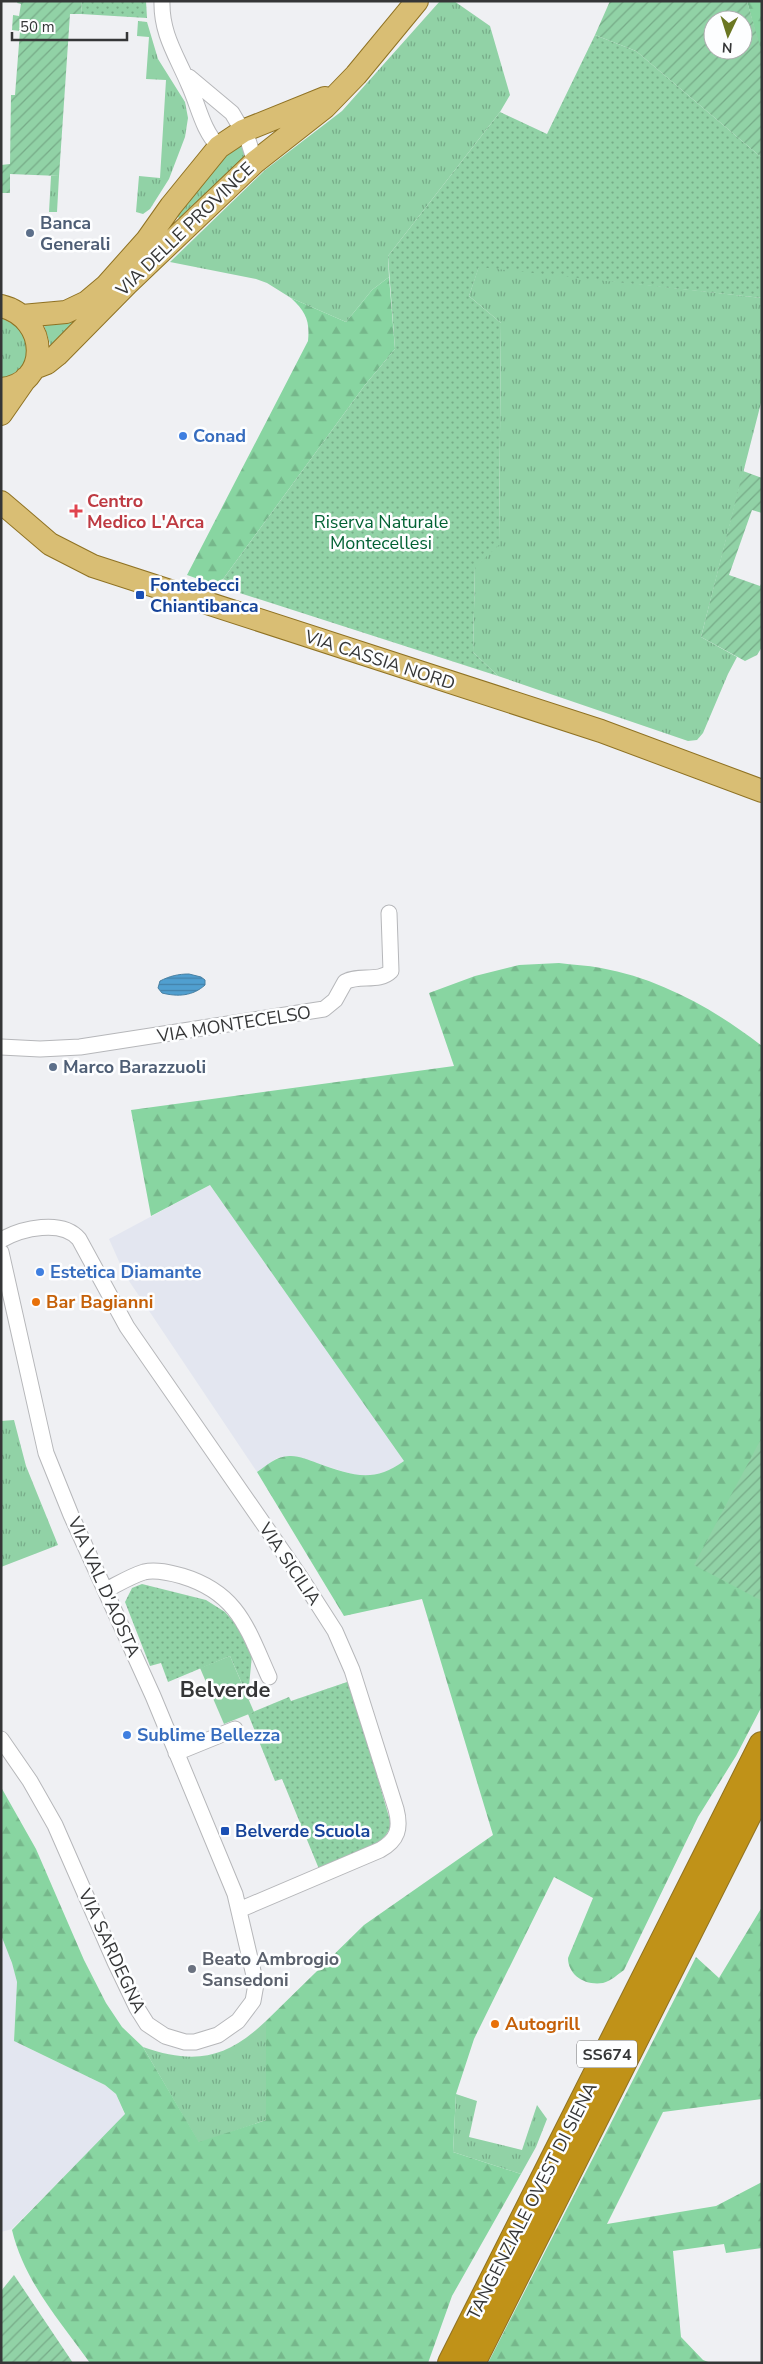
<svg xmlns="http://www.w3.org/2000/svg" width="763" height="2364" viewBox="0 0 763 2364" font-family="'Nunito Sans',sans-serif">
<defs>
<pattern id="grass-tufts" width="24" height="20" patternUnits="userSpaceOnUse" patternTransform="scale(1.25)"><rect width="24" height="20" fill="#91d2a6"/><path d="M3 7l-1-3M5 7V3M7 7l1-3M15 17l-1-3M17 17v-4M19 17l1-3" fill="none" stroke="#77ab88"/></pattern>
<pattern id="forest-firs" width="22" height="20" patternUnits="userSpaceOnUse" patternTransform="scale(1.25)"><rect width="22" height="20" fill="#88d5a1"/><path d="M5 1l3.5 6h-7zM16 11l3.5 6h-7z" fill="#76b78b"/></pattern>
<pattern id="park-dots" width="8" height="8" patternUnits="userSpaceOnUse" patternTransform="scale(1.25)"><rect width="8" height="8" fill="#91d2a6"/><path d="M2 2h.1M6 6h.1" fill="none" stroke="#77ab88" stroke-width="1.8" stroke-linecap="round"/></pattern>
<pattern id="garden-furrows" width="10" height="10" patternUnits="userSpaceOnUse" patternTransform="scale(1.25)"><rect width="10" height="10" fill="#91d2a6"/><path d="M-1 1l2-2M0 10L10 0M9 11l2-2" fill="none" stroke="#77ab88"/></pattern>
<pattern id="water-rules" width="6" height="5" patternUnits="userSpaceOnUse" patternTransform="scale(1.25)"><rect width="6" height="5" fill="#509fd0"/><path d="M0 2.5h6" fill="none" stroke="#4382aa"/></pattern>
</defs>
<rect width="100%" height="100%" fill="#eff0f3"/>
<path fill="#e3e6f0" d="M210,1185L405,1461L390,1470L377,1475L362,1477L291,1456L277,1458L257,1472L125,1275L109,1239Z
M1,1935L12,1963L17,1982L14,2041L105,2085L116,2094L125,2115L12,2229L1,2232Z"/>
<path fill="url(#grass-tufts)" d="M440,1H454L490,26L510,95L500,112L388,256L389,277L372,290L346,322L291,298L267,283L256,279L170,262L265,170L342,111Z
M138,21L147,22L158,59L185,102L188,118L185,137L169,179L150,209L143,214L136,212L139,176L160,178L166,80L146,79L149,37L137,36Z
M240,143L246,155L180,219L176,215L201,179Z
M51,176H59L57,212H49Z
M479,266L762,298V399L701,637L737,657L728,674L703,733L697,740L688,741L498,676L473,652L475,566L499,544L501,323L469,296Z
M87,315L51,347L43,322Z
M1,318L21,328C23,333 29,342 29,347C29,365 16,374 1,379Z
M14,1420L26,1466L58,1545L1,1567V1421Z
M266,2021V2120L199,2143L143,2047C195,2065 226,2059 266,2021Z
M456,2094L477,2101L469,2137L522,2150L537,2105L547,2119L536,2147L521,2174L453,2152Z"/>
<path fill="url(#forest-firs)" d="M747,1H762V53H761Z
M389,277L395,349L365,385L218,586L187,575L308,341C310,321 306,312 291,298L346,322L372,290Z
M559,963C573,965 587,965 601,968C661,979 714,1009 762,1046V1706L736,1756L698,1817L624,1970C617,1975 611,1981 603,1983C585,1986 568,1975 568,1958L593,1898L554,1877L474,2039L456,2094L453,2152L521,2174L452,2296L428,2363H90C60,2321 24,2281 12,2230L125,2114L116,2094L105,2085L14,2041L17,1982L12,1963L1,1935V1787L36,1849L84,1960L106,2003L122,2027L143,2047L199,2142L266,2120V2021L364,1925L493,1835L422,1599L344,1616L257,1472C267,1465 278,1455 291,1456C300,1456 309,1460 317,1463C351,1475 373,1484 404,1461L210,1185L151,1216L131,1110L454,1066L429,993L475,976L519,965Z
M762,1907V2099L663,2112L607,2224L716,2206L762,2182V2248L726,2253L724,2244L673,2251L681,2337L703,2360L711,2363H488L696,1957L719,1978Z"/>
<path fill="url(#park-dots)" d="M82,1H146L147,18L81,14Z
M595,35L636,51L762,158V298L479,267L469,296L501,323L499,545L475,567L473,652L498,676L218,586L365,385L395,349L388,256L500,112L547,134Z
M142,1584L206,1600L225,1612L238,1627L252,1655L249,1686L253,1692L261,1694L249,1700L230,1656L168,1682L161,1663L150,1666L125,1602L132,1588Z
M350,1681L391,1824C386,1849 341,1860 319,1869L282,1779L275,1781L248,1714L289,1697L291,1701Z"/>
<path fill="url(#garden-furrows)" fill-rule="evenodd" d="M18,1H82L81,14H70L59,176L10,174V193H1V165L10,164L11,95H15L20,31L12,30L13,15L19,16L21,4L17,3Z
M610,1H747L762,53V158L636,51L595,35ZM713,20H743V50H713Z
M743,471L762,478V513L752,510L729,575L760,586L762,582V647L757,655L745,661L701,637Z
M762,1437V1601L694,1565Z
M14,2275L73,2363H1V2291Z"/>
<path fill="#91d2a6" d="M230,1656L254,1712L224,1724L200,1668Z"/>
<path fill="url(#water-rules)" stroke="#4880a2" d="M189,974L201,977L205,980V985C193,996 178,997 162,993L158,988L160,981C170,976 178,974 189,974Z"/>
<g fill="none" stroke-linecap="round" stroke-linejoin="round">
<g stroke="#b6b7ba" stroke-width="17">
<path id="street" d="M162,1C161,34 177,56 189,85C199,107 202,129 219,147
M189,77L232,113L248,140L255,162
M1,1047L40,1049L80,1047L324,1009L335,1000L345,982C359,974 379,983 391,971L389,913
M1,1240C22,1228 62,1219 79,1239L127,1327L301,1578L335,1631L352,1670L396,1809C401,1828 398,1840 380,1850L239,1910
M1,1252L46,1453L71,1515L153,1696L235,1894L256,1984L253,2001L238,2021L218,2035L195,2042H185L165,2036L147,2024L137,2008L115,1962L55,1825L30,1781L1,1739
M106,1590C118,1584 131,1576 144,1572C156,1569 171,1573 182,1576C238,1593 247,1628 269,1677
M176,1753L235,1729"/>
</g>
<g stroke="#8f7223" stroke-width="24">
<path id="primary" d="M1,306C50,318 50,385 1,389
M22,316L66,312L87,302L106,286L147,240L171,206L219,147L243,131L325,98
M34,368L47,363L57,355L127,284L255,162L325,107L356,75L417,1
M1,414L26,378
M1,502L50,544L93,566L601,731L762,791"/>
</g>
<g stroke="#8f7223" stroke-width="28">
<path id="highway" d="M451,2363L762,1745
M472,2363L762,1787"/>
</g>
<use href="#street" stroke="#fff" stroke-width="15"/>
<use href="#primary" stroke="#d9be74" stroke-width="22"/>
<use href="#highway" stroke="#c09218" stroke-width="26"/>
</g>
<g fill="#5c6f8a" stroke="#fdfeff" stroke-width="2">
<circle cx="30" cy="233" r="5"/>
<circle cx="53" cy="1067" r="5"/>
</g>
<g fill="#3f7fe0" stroke="#fdfeff" stroke-width="2">
<circle cx="183" cy="436" r="5"/>
<circle cx="40" cy="1272" r="5"/>
<circle cx="127" cy="1735" r="5"/>
</g>
<path fill="#e0444e" stroke="#fdfeff" stroke-width="2" d="M73.5 503.5h5v5h5v5h-5v5h-5v-5h-5v-5h5z"/>
<g fill="#1a4fb4" stroke="#fdfeff" stroke-width="2">
<rect x="135" y="590" width="10" height="10" rx="2.5"/>
<rect x="220" y="1826" width="10" height="10" rx="2.5"/>
</g>
<g fill="#e8710a" stroke="#fdfeff" stroke-width="2">
<circle cx="36" cy="1302" r="5"/>
<circle cx="495" cy="2024" r="5"/>
</g>
<circle fill="#6b7280" stroke="#fdfeff" stroke-width="2" cx="192" cy="1969" r="5"/>
<g text-anchor="middle" stroke-width="5" stroke-linejoin="round" paint-order="stroke">
<rect fill="#fdfeff" stroke="#717273" stroke-width="1" x="577" y="2040.5" width="60" height="27" rx="4"/>
<g font-size="16" font-weight="bold" fill="#353637">
<text x="607" y="2060">SS674</text>
</g>
<g font-size="18" font-weight="bold" fill="#4e5e75" stroke="#fdfeff" text-anchor="start">
<text x="40" y="229">Banca<tspan x="40" dy="21">Generali</tspan></text>
<text x="63" y="1073">Marco Barazzuoli</text>
</g>
<g font-size="18" fill="#353637" stroke="#fdfeff">
<text transform="translate(185 229) rotate(-44)" y="6">VIA DELLE PROVINCE</text>
<text transform="translate(380 660) rotate(18)" y="6">VIA CASSIA NORD</text>
<text transform="translate(234 1024) rotate(-9)" y="6">VIA MONTECELSO</text>
<text transform="translate(290 1564) rotate(56)" y="6">VIA SICILIA</text>
<text transform="translate(104 1587) rotate(66)" y="6">VIA VAL D'AOSTA</text>
<text transform="translate(112 1951) rotate(65)" y="6">VIA SARDEGNA</text>
<text transform="translate(532 2201) rotate(-63)" y="6">TANGENZIALE OVEST DI SIENA</text>
</g>
<g font-size="18" font-weight="bold" fill="#366cbe" stroke="#fdfeff" text-anchor="start">
<text x="193" y="442">Conad</text>
<text x="50" y="1278">Estetica Diamante</text>
<text x="137" y="1741">Sublime Bellezza</text>
</g>
<g font-size="18" font-weight="bold" fill="#be3a42" stroke="#fdfeff" text-anchor="start">
<text x="87" y="507">Centro<tspan x="87" dy="21">Medico L'Arca</tspan></text>
</g>
<g font-size="18" fill="#036234" stroke="#fdfeff">
<text x="381" y="528">Riserva Naturale<tspan x="381" dy="21">Montecellesi</tspan></text>
</g>
<g font-size="18" font-weight="bold" fill="#164399" stroke="#fdfeff" text-anchor="start">
<text x="150" y="591">Fontebecci<tspan x="150" dy="21">Chiantibanca</tspan></text>
<text x="235" y="1837">Belverde Scuola</text>
</g>
<g font-size="18" font-weight="bold" fill="#c56008" stroke="#fdfeff" text-anchor="start">
<text x="46" y="1308">Bar Bagianni</text>
<text x="505" y="2030">Autogrill</text>
</g>
<g font-size="18" font-weight="bold" fill="#5b616d" stroke="#fdfeff" text-anchor="start">
<text x="202" y="1965">Beato Ambrogio<tspan x="202" dy="21">Sansedoni</tspan></text>
</g>
<g font-size="22" font-weight="bold" fill="#353637" stroke="#fdfeff">
<text x="225" y="1697">Belverde</text>
</g>
</g>
<rect width="763" height="2364" fill="none" stroke="#353637" stroke-width="5"/>
<g transform="translate(728 35) rotate(184)"><circle r="24" fill="#fdfeff" stroke="#adaeaf"/>
<path d="M0-4L9 19L0 12L-9 19Z" fill="#6b7723"/>
<text y="-8" font-size="14" font-weight="bold" text-anchor="middle" fill="#353637">N</text>
</g>
<path d="M12 32v8h115v-8" fill="none" stroke="#353637" stroke-width="2.5"/>
<text x="20" y="32" font-size="15" fill="#353637" stroke="#fdfeff" stroke-width="4" paint-order="stroke">50 m</text>
</svg>
